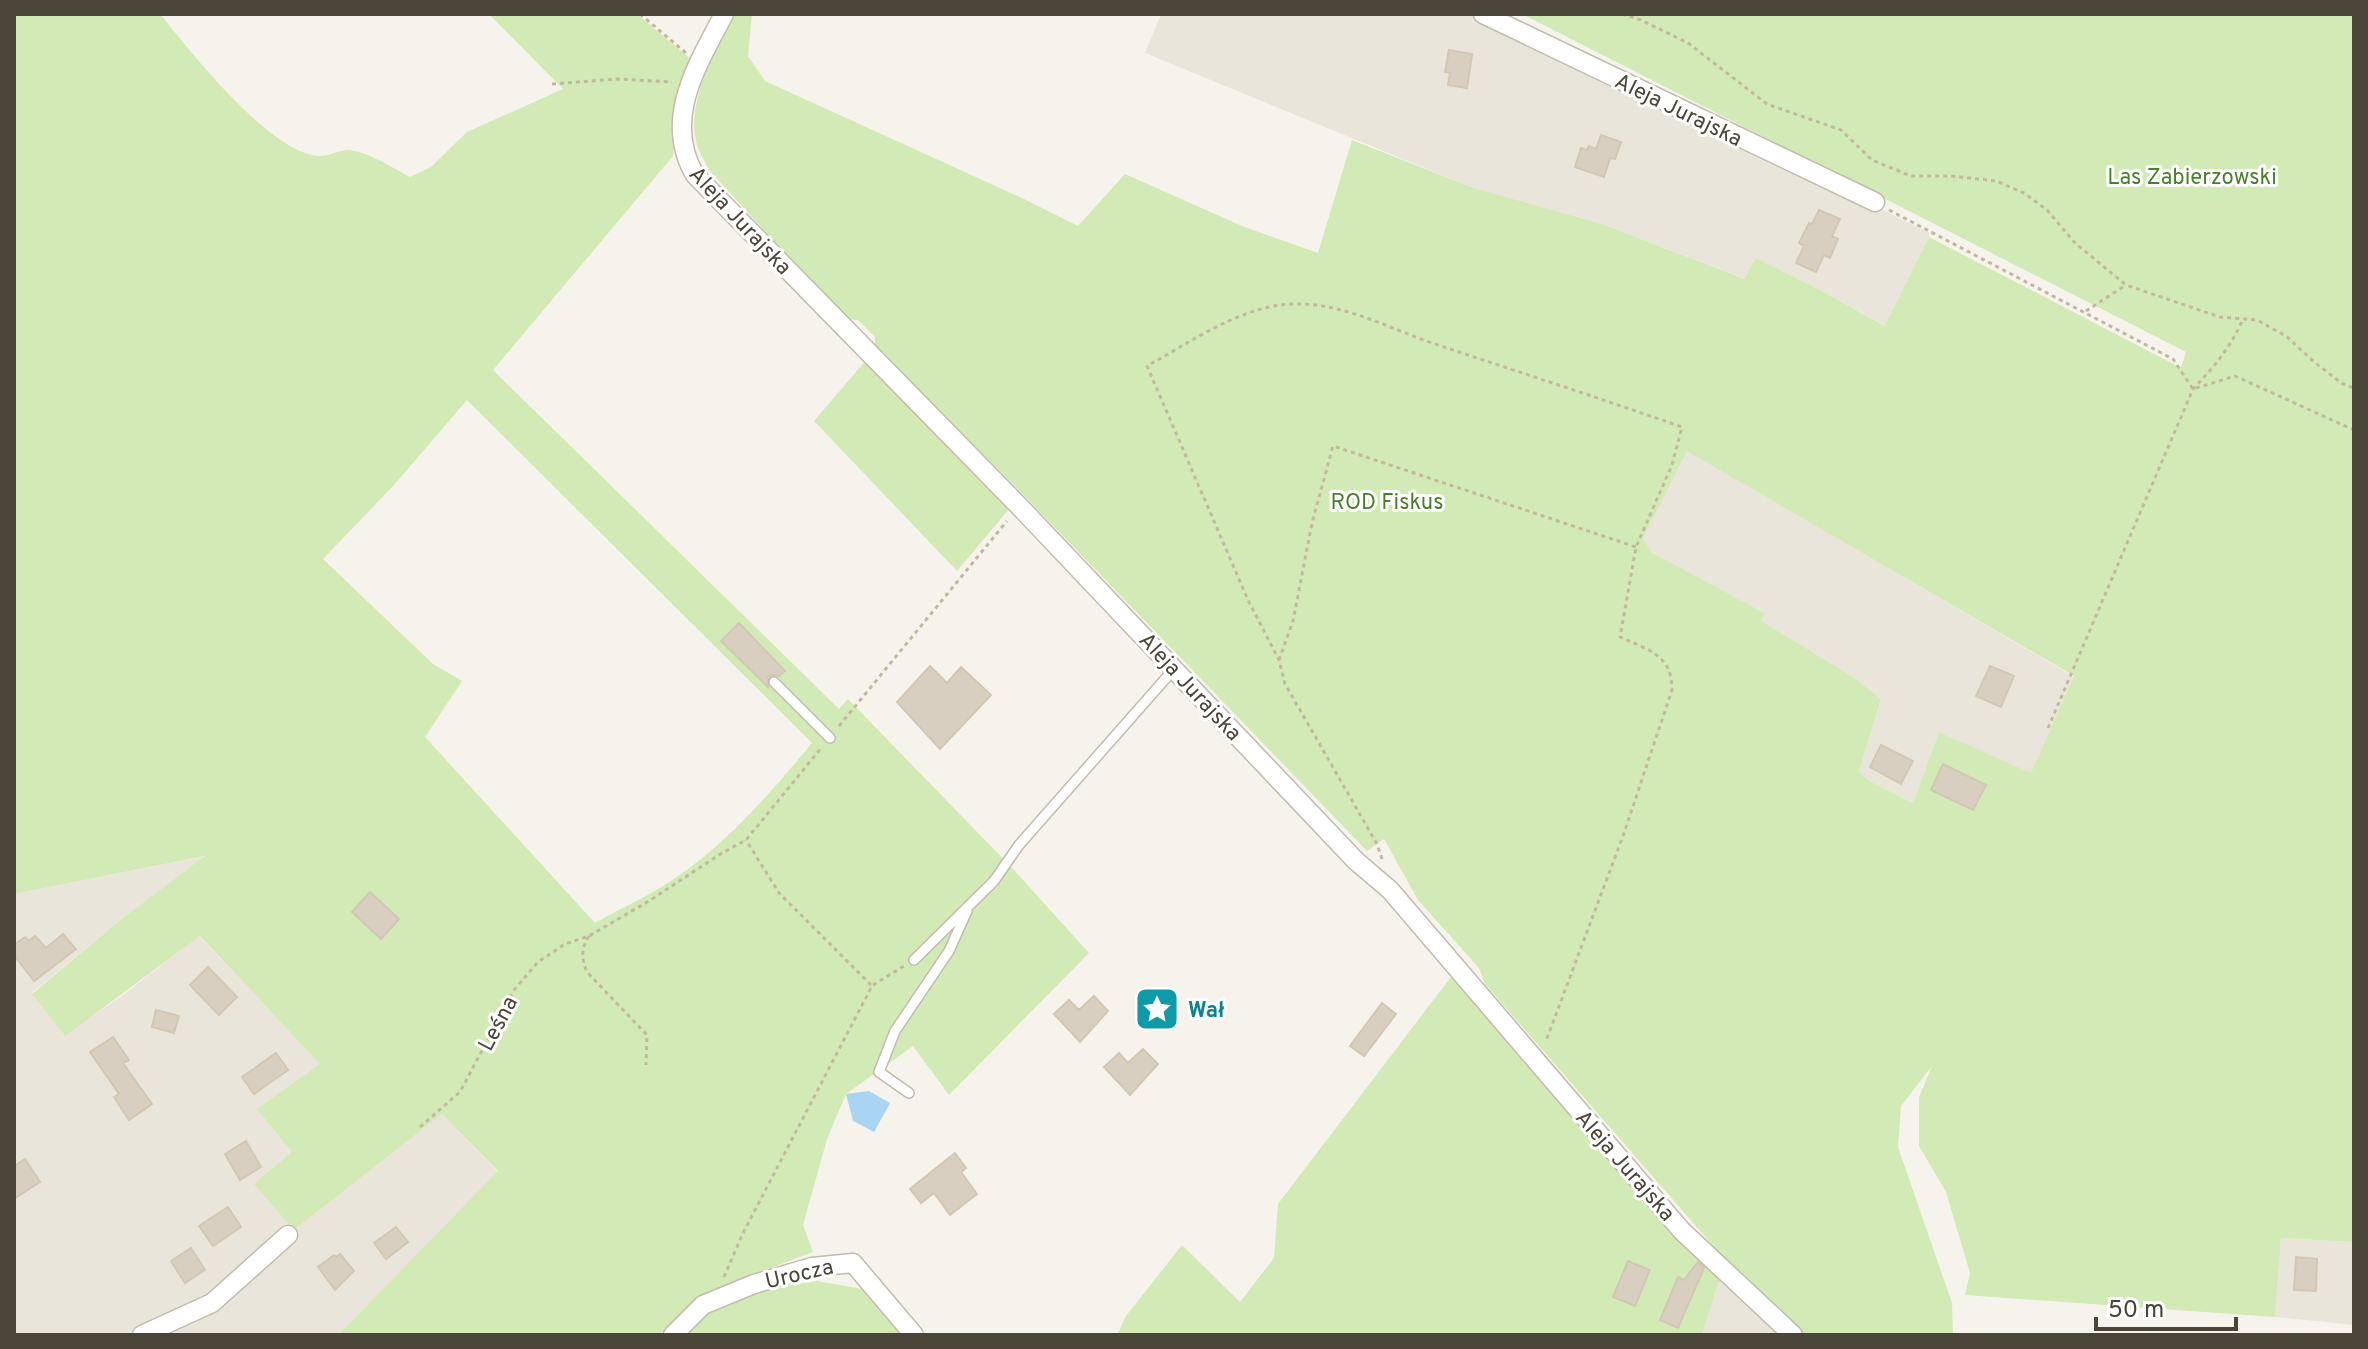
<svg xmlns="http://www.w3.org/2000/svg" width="2368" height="1349" viewBox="0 0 2368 1349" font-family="Overpass,sans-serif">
<rect width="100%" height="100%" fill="#f6f3ec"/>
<path fill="#eae5da" d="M1161,14H1487L1929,233V237L1886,326L1820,290L1754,259L1746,279L1602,224L1471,187L1145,53Z
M1687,450L2074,677L2031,774L1939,732L1913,803L1866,779L1859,771L1881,699L1853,677L1760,621L1763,613L1651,552L1642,538Z
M207,856L119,921L32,993L64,1035L122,996L199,936L321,1064L292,1152L294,1230L442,1114L498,1172L338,1335H14V894Z
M2281,1238L2354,1242V1325L2275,1317Z
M1721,1274L1781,1335H1702Z"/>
<path fill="#d2eab5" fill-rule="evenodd" d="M14,14H160C191,52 268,151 318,156C328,157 339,150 348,150C369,152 393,168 410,177L431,167L467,132L563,89L489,14H637L692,60L679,96L673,156L493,370L839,709L848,699L1014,870L1089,953L949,1095L913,1046L846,1094L827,1139L803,1225L813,1252L749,1276L697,1301L659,1335H338L498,1171L442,1114L294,1230L254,1184L292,1152L257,1109L320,1064L200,936L65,1036L32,994L119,921L205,856L14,894ZM467,400L812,743C772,791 732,838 681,874C655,893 623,907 595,923L425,737L462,681L433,664L323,559L394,485Z
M731,14H752L748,56L765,81L1022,198L1078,226L1125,174L1242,226L1318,253L1352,140L1471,187L1602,224L1745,279L1755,258L1820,290L1885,326L1929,237L2181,368L2186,352L1522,14H2354V1242L2281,1238L2275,1317L1965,1295L1970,1273L1946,1192L1919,1146V1097L1932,1066L1901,1106L1898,1147L1952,1303L1953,1335H1803L1743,1280L1485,984L1479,968L1418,900L1384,839L1367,851L1009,480L875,349V337L858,320L845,319L709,170C705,161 698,151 696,141C687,102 715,50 731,14ZM1687,451L2074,676L2031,773L1939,732L1913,803L1866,779L1859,771L1881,699L1853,677L1761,621L1764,613L1651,552L1643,538Z
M867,359L1010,508L957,571L814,421Z
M1454,973L1508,1037L1519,1057L1660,1219L1721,1274L1702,1335H1117L1126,1316L1182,1245L1240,1302L1274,1258L1278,1204Z
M817,1281L868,1290L905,1335H681L710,1308L779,1287Z"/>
<path fill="#a9d4f2" d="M869,1091L890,1103L874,1132L853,1121L846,1094Z"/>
<path fill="#d8cfc1" stroke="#d3c7b4" stroke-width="2" d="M1449,50L1472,54L1467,88L1448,85L1450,73L1445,72Z
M1601,135L1621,142L1615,159L1610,158L1604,177L1575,167L1581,148L1587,150L1589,146L1596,149Z
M1819,210L1840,219L1832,236L1838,239L1830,258L1824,255L1816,272L1796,263L1804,246L1799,243L1809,223L1812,224Z
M739,623L785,671L779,676L773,675L768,677V687L721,641Z
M930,666L947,683L961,667L991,695L940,749L897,702Z
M1990,666L2014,676L2001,707L1976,696Z
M1881,745L1913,761L1901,784L1870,767Z
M1943,764L1986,785L1973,810L1931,790Z
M370,892L399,919L381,939L352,912Z
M63,934L76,949L34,981L14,955V945L25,937L29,941L35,936L46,948Z
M208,967L237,997L219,1015L190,985Z
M1094,996L1108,1011L1080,1042L1054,1014L1069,1000L1079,1010Z
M1382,1003L1396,1014L1364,1056L1350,1046Z
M156,1010L179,1016L174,1033L152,1027Z
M113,1037L129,1060L123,1063L152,1104L129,1120L114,1097L119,1094L90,1052Z
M1143,1049L1158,1064L1130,1095L1104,1067L1119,1053L1128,1063Z
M276,1053L288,1070L254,1094L242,1077Z
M246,1141L261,1167L240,1180L225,1154Z
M955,1153L966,1168L961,1172L977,1194L950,1215L934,1193L921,1203L910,1189Z
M25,1159L40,1182L14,1199V1166Z
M228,1207L241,1227L213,1246L199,1226Z
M396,1227L408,1242L386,1259L374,1243Z
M191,1248L205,1270L185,1283L171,1261Z
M340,1254L354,1271L335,1290L318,1267L334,1255L336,1257Z
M2296,1257L2317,1259L2316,1291L2294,1290Z
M1628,1261L1650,1270L1635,1306L1613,1297Z
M1698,1262L1704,1268L1678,1328L1660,1320L1678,1277L1684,1280Z"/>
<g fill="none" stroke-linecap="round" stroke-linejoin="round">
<g stroke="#c2bbae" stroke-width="12">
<path id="service" d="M774,682L830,738
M914,960L994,881L1019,845L1174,669
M909,1093L879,1072L895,1031L949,951L967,911"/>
</g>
<g stroke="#c2bbae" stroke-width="21">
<path id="minor" d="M724,14C698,64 662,119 695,175L1019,506L1356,861L1390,890L1682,1231L1793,1335
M1483,14L1875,202
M142,1335L212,1303L288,1235
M673,1335L703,1305L754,1284L812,1267L853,1263L914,1335"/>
</g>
<path stroke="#c4b79f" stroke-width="3" stroke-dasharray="4 4" stroke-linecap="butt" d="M640,14L686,53
M1622,14L1641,20L1688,43L1767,104L1841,130L1872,160L1911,176H1951L1996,181L2024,193L2047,210L2075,243L2126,285L2220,317L2257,320L2286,336L2314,362L2343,384L2354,388
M552,84L617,79L672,82
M1889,210L2173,359L2193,389L2235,376L2354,430
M2086,311L2126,285
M1279,660L1293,621L1312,523L1333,446L1636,547
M839,726L1007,521
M2048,728L2193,389C2214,367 2231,347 2243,319
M1382,859L1377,844L1285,684L1279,660L1248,600L1147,366C1189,343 1232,312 1280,305C1334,298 1383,326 1432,343C1516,371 1599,398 1682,427L1672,465L1636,547L1620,637C1649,650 1672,655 1672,690L1623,836L1546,1041
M589,936C581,949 581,957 587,972L647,1035L646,1065
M873,985L904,966
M420,1127L460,1092L514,990L538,962L565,944L589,936L649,901L722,853L746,840L822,747
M724,1277L743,1233L872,986L779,893L746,840"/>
<use href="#service" stroke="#fff" stroke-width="9"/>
<use href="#minor" stroke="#fff" stroke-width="18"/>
</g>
<defs>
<g id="sight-square" transform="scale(2.3)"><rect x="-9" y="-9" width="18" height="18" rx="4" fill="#0f9aa8" stroke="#fff"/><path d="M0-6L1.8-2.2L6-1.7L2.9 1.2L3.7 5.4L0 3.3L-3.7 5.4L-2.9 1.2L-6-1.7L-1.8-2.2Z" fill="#fff"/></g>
</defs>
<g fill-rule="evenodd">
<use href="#sight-square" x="1157" y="1009"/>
</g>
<g text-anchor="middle" stroke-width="6" stroke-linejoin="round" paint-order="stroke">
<g font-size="22" fill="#4b4439" stroke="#fff">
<text transform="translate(1679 109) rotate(26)" y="8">Aleja Jurajska</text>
<text transform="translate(741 220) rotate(47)" y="8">Aleja Jurajska</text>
<text transform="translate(1191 686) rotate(47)" y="8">Aleja Jurajska</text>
<text transform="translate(497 1023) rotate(-62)" y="8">Leśna</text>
<text transform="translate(1626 1165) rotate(49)" y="8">Aleja Jurajska</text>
<text transform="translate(799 1273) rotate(-13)" y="8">Urocza</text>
</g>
<g font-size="22" fill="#4a7f2a" stroke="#fff">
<text x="2192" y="184">Las Zabierzowski</text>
<text x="1387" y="509">ROD Fiskus</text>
</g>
<g font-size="22" font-weight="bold" fill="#0d838f" stroke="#fff" text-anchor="start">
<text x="1188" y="1017">Wał</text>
</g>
</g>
<rect width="2368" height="1349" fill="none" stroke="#4b4439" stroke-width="32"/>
<path d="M2096 1317v12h140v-12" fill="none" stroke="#4b4439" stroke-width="4"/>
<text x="2108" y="1317" font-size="24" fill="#4b4439" stroke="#ffffff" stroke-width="6" paint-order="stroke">50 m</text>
</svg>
